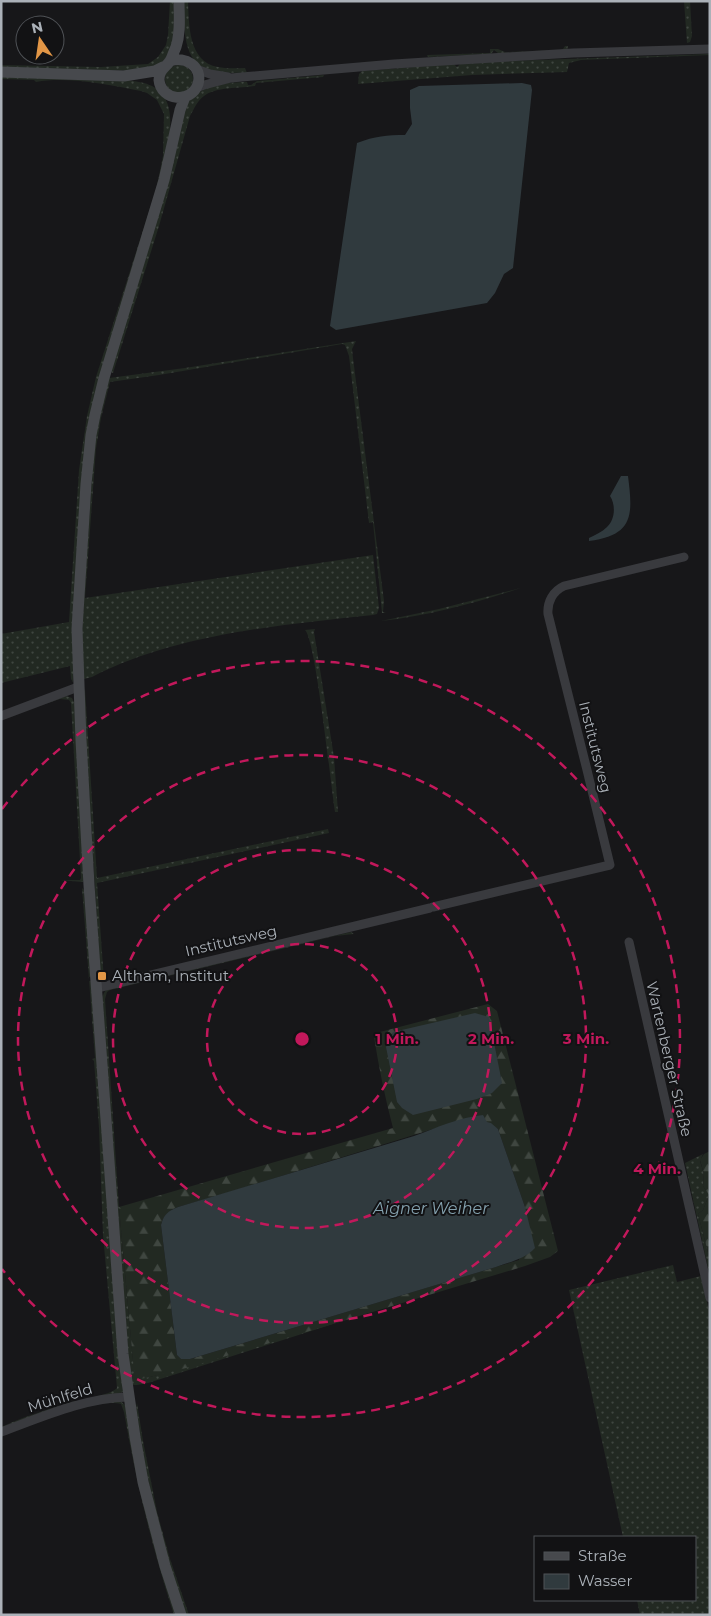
<svg xmlns="http://www.w3.org/2000/svg" width="711" height="1616" viewBox="0 0 711 1616" font-family="Montserrat,sans-serif">
<defs>
<pattern id="grass-dots" width="8" height="8" patternUnits="userSpaceOnUse" patternTransform="scale(1.25)"><rect width="8" height="8" fill="#222922"/><path d="M2 2h.1M6 6h.1" fill="none" stroke="#3f4640" stroke-width="1.8" stroke-linecap="round"/></pattern>
<pattern id="forest-firs" width="22" height="20" patternUnits="userSpaceOnUse" patternTransform="scale(1.25)"><rect width="22" height="20" fill="#222922"/><path d="M5 1l3.5 6h-7zM16 11l3.5 6h-7z" fill="#3f4640"/></pattern>
</defs>
<rect width="100%" height="100%" fill="#171719"/>
<path fill="url(#grass-dots)" d="M170,1H175C174,22 178,54 157,66C153,69 144,70 138,71L1,67V65L101,67L148,64L158,57L166,45L168,35Z
M183,1H188C189,24 188,62 218,67C227,69 236,68 245,68L247,73C235,72 222,74 211,71C181,63 185,26 183,1Z
M684,1H690L692,36L690,42L687,43Z
M565,46H568L567,50L498,53L494,50L491,54L428,57L427,55L490,53V49H498L505,52L560,50L563,49Z
M710,54V55L581,60L569,63L567,72L472,75L358,84L359,74L362,71L454,64L457,67L460,64L477,62Z
M165 79a14 14 0 1 1 28 0a14 14 0 1 1-28 0Z
M324,75L323,77L256,83L255,86C240,88 215,87 204,96C197,101 194,109 190,116L159,226L113,373L111,372L170,173L186,106C198,85 225,82 247,82L248,85H251L257,81Z
M1,76C28,76 55,77 82,78C102,79 124,78 144,83C151,85 159,89 163,95C175,112 169,136 167,155L98,385L73,682L71,679L70,666L1,683V634L69,622L79,470L87,416L96,377L156,190L163,156L164,114L157,100L147,93L141,91C110,85 67,76 36,82L34,80L1,79Z
M356,341L352,349L353,358L384,601L383,612L386,613H382L373,522L369,523L349,356L345,345L342,344L159,375L110,382L101,418L96,448L85,598L373,555L379,608L377,614L373,615C281,625 175,634 92,677L84,679L81,646L94,442L109,378L185,368Z
M521,588C475,603 428,616 381,621L439,609Z
M315,629L314,632L334,757L338,812H335C331,787 316,640 305,630Z
M85,689L97,878L328,829L329,833L97,883L104,980L100,972L83,694Z
M66,696L72,698L75,704L84,881L82,882L60,880H80L81,878L71,703L69,700L60,699L36,707Z
M82,888L84,890L92,976L89,977V981H92L123,1392L1,1430V1427C23,1417 46,1410 68,1403C79,1400 111,1395 117,1388L103,1235L99,1128L94,1061L92,1059L95,1058Z
M351,932L354,934L335,936L110,990L107,992L105,999L119,1207L133,1360L150,1377L355,1317L148,1383L137,1385H132L130,1382L102,997L105,991L108,989Z
M703,1154L700,1161L704,1174L703,1186L709,1195L703,1210L698,1214L710,1260V1277L685,1163Z
M673,1265L677,1282L701,1276L710,1314V1615H640L637,1600H695V1537H623L569,1290Z
M119,1400L125,1405L177,1615H174C152,1548 136,1481 124,1412L121,1404C96,1397 27,1427 1,1436L66,1411Z
M137,1403L143,1441L157,1512L170,1559L189,1615H185L171,1572L145,1468L136,1408Z"/>
<path fill="url(#forest-firs)" fill-rule="evenodd" d="M488,1004L497,1011L558,1251L550,1257L525,1266L190,1367L150,1377L136,1380L133,1361L119,1207L393,1128C385,1098 379,1068 374,1037L376,1033ZM475,1116L498,1129L525,1207L519,1260L190,1359H181L177,1355L161,1225C164,1215 168,1211 178,1207L233,1191Z
M710,1151V1260L698,1214L703,1210L709,1195L703,1186L704,1174L700,1160L704,1154Z"/>
<path fill="#303a3e" d="M522,83L531,85L532,90L513,268L504,274L495,293L487,303L336,330L330,326L357,143C375,136 387,135 405,135L412,124L410,108V90L419,86Z
M621,476H628C633,515 634,535 589,541V538C595,535 602,532 607,527C615,520 616,505 610,496Z
M475,1013L489,1017L502,1083L492,1093L477,1099L413,1115L402,1108L397,1102L386,1047L393,1032Z
M483,1115L487,1122L491,1123L498,1129L525,1207L535,1248C525,1259 510,1262 496,1267L190,1359H181L177,1355L161,1225C164,1214 168,1211 178,1207L414,1136C436,1128 460,1117 483,1115Z"/>
<g fill="none" stroke-linecap="round" stroke-linejoin="round">
<path stroke="#393a3e" stroke-width="9" d="M196,69L210,74L228,77
M196,88L204,85L231,78L394,64L573,53L710,49
M1,716L78,687
M433,907L610,865L587,770L548,614C547,602 553,591 564,586L684,557
M629,942L710,1298
M97,988L430,908
M1,1432C42,1417 84,1398 128,1397"/>
<path stroke="#47494d" stroke-width="11" d="M170,61C185,56 203,66 198,84C191,104 161,101 159,80C159,70 165,68 170,61C172,58 174,51 176,47C181,32 179,16 179,1
M1,72L124,76L155,71L163,67
M181,1615L165,1566L143,1482L135,1437L123,1354L89,885L81,740L77,629L86,484L91,435L95,415L104,378L164,180L180,110L185,97"/>
</g>
<g fill="none" stroke="#c2185b" stroke-width="2.5" stroke-dasharray="9 6">
<circle cx="302" cy="1039" r="95"/>
<circle cx="302" cy="1039" r="189"/>
<circle cx="302" cy="1039" r="284"/>
<path d="M2 809A378 378 0 1 1 2 1269"/>
</g>
<rect fill="#e29646" stroke="#121214" stroke-width="2" x="97" y="971" width="10" height="10" rx="2.5"/>
<g text-anchor="middle" stroke-width="4" stroke-linejoin="round" paint-order="stroke">
<g font-size="15" fill="#abb1b8" stroke="#121214">
<text transform="translate(595 747) rotate(76)" y="5">Institutsweg</text>
<text transform="translate(231 941) rotate(-13)" y="5">Institutsweg</text>
<text transform="translate(669 1059) rotate(77)" y="5">Wartenberger Straße</text>
<text transform="translate(60 1398) rotate(-17)" y="5">Mühlfeld</text>
</g>
<g font-size="15" fill="#abb1b8" stroke="#121214" text-anchor="start">
<text x="112" y="981">Altham, Institut</text>
</g>
<g font-size="16" font-style="italic" fill="#85a2af" stroke="#121214">
<text x="431" y="1214">Aigner Weiher</text>
</g>
</g>
<circle cx="302" cy="1039" r="8" fill="#c2185b" stroke="#121214" stroke-width="2.5"/>
<g font-size="15" text-anchor="middle" font-weight="bold" fill="#c2185b" stroke="#121214" stroke-width="4" stroke-linejoin="round" paint-order="stroke">
<text x="397" y="1044">1 Min.</text>
<text x="491" y="1044">2 Min.</text>
<text x="586" y="1044">3 Min.</text>
<text x="657" y="1174">4 Min.</text>
</g>
<rect width="711" height="1616" fill="none" stroke="#abb1b8" stroke-width="5"/>
<rect x="534" y="1536" width="162" height="65" fill="#121214" stroke="#4f5256"/>
<rect x="544" y="1552" width="25" height="8" fill="#47494d" stroke="#4f5256"/>
<text x="578" y="1561" font-size="15" fill="#abb1b8">Straße</text>
<rect x="544" y="1574" width="25" height="15" fill="#303a3e" stroke="#4f5256"/>
<text x="578" y="1586" font-size="15" fill="#abb1b8">Wasser</text>
<g transform="translate(40 40) rotate(347)"><circle r="24" fill="#121214" stroke="#4f5256"/>
<path d="M0-4L9 19L0 12L-9 19Z" fill="#e29646"/>
<text y="-8" font-size="14" font-weight="bold" text-anchor="middle" fill="#abb1b8">N</text>
</g>
</svg>
